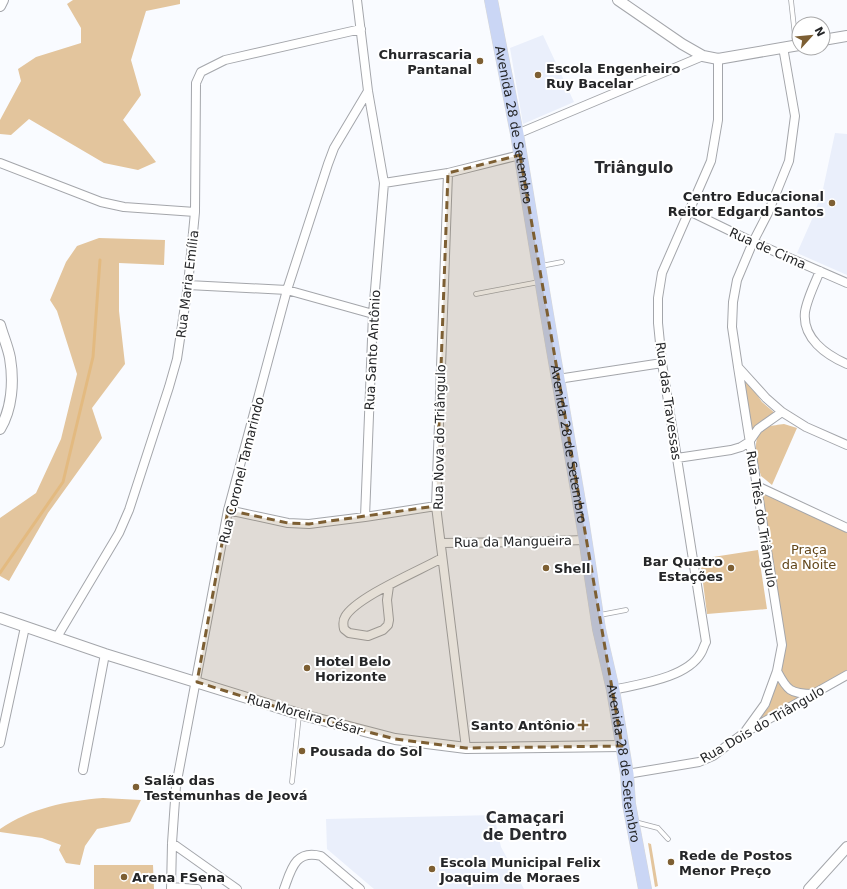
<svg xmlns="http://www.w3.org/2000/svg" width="847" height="889" viewBox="0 0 847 889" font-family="'DejaVu Sans',sans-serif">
<rect width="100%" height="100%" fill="#f9fbff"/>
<path fill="#eaeffb" d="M543,35L574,102L523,124L510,48Z
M835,133L847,134V275L797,253L813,217L823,189Z
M494,815L501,847L524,889H374L327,849L326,819Z"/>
<path fill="#e3c59d" d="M73,0H180V4L146,11L131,60L141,95L123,120L156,162L138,170L104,163L29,119L11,135L0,134V120L21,81L18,69L36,57L81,43V28L67,4Z
M99,238L165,240L164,265L119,263V311L125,364L92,408L102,438L48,513L9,581L0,576V518L36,493L61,439L77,374L57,311L50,300L66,262L77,246Z
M744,376L762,402L776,414L751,430Z
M784,424L797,428L772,485L761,476C757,461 749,434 768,427C772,425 779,425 784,424Z
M760,492L847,532V670L750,729L769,707L784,642Z
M758,550L767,609L707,614L700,559Z
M103,798L141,800L130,822L97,829L85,846L80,865L66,863L59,850L61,845L42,838L0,832V829C31,808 66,801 103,798Z
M648,843L651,844L658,886L655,887Z
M94,865H153L154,889H94Z"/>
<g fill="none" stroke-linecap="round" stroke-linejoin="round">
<path stroke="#e3ba80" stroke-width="3" d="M0,573L63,482L93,357L100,260"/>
<g stroke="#a4a6ab" stroke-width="5.5">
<path id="service" d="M791,0L796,45
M541,266L562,262
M476,294L539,282
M600,615L626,610
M292,782L299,715
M635,822L658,828L668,839"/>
</g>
<g stroke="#a4a6ab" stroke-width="10">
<path id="minor" d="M357,0L368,91L384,183L373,314L365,517
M783,47L795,116L789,161L768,213L753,242L737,280L733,302L732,327L738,367L766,398L782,412L806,427L847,445
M517,134L703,56
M0,163L101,202L124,207L195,212
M448,173L436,506L466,748
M384,183L448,173L520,155
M689,211L753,242L847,283
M820,271C815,283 807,299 805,312C802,338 826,355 847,364
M188,285L287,290L373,314
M738,367L782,645L777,671L765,704L744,733
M558,379L662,363
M677,458L731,450L741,447L749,442L758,429L782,412
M757,486L847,528
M228,510L288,523L309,524L365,517L436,506
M441,543L520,542L585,540
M389,586L387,600L389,620L388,625L383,630L368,636L349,633L344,629C343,624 343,620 345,617C356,597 421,570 442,558
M57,637L119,533L129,510L169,387L177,359L188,285L195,212L196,83L201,72L225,60L361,29
M777,671C787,690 790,694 813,694
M613,690C639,684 687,678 701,653C703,650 704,645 706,642L662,363L658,323V298L662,273L711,161L718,120V59
M0,743L25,627
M83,770L105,654
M627,774L699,762L713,756L744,733L847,675
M172,843L237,889
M171,887L197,889
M171,889L172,843L176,786L228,510L287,290L328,164L334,148L368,91
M284,889C291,870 295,849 321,856L360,889"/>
</g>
<g stroke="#a4a6ab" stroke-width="12">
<path id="tertiary" d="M618,0L682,44L703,56L718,59L799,45
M0,6L3,0
M823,40L847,36
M0,325C3,336 8,347 10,358C14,382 12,409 0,429
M0,618L105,654L299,714L395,739L466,748L622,746
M809,889L847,847"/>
</g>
<g stroke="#d8d8d8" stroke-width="14">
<g id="primary">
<path id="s1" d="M491,0L517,134L546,309L583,525L599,629L613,690L627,774L629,804L645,889"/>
</g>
</g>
<use href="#service" stroke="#fff" stroke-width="4"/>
<use href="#minor" stroke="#fff" stroke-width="8"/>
<use href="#tertiary" stroke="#fff" stroke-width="10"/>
<use href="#primary" stroke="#cad6f5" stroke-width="13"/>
</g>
<path fill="#7d5f33" fill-opacity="0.2" stroke="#7d5f33" stroke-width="3" stroke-dasharray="8 5" stroke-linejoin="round" d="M520,155L622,746L466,748L395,739L299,714L197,682L228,510L288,523L309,524L436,506L448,173Z"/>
<g fill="#7d5f33" stroke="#fff" stroke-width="1.5">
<circle cx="480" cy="61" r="4"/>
<circle cx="538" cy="75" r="4"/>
<circle cx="832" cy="203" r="4"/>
<circle cx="546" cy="568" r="4"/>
<circle cx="731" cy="568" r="4"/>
<circle cx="307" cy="668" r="4"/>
<path d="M581 719h4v4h4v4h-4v4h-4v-4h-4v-4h4z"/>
<circle cx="302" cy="751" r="4"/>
<circle cx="136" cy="787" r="4"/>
<circle cx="671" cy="862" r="4"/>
<circle cx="432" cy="869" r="4"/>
<circle cx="124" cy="877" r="4"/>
</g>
<g text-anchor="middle" stroke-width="4" stroke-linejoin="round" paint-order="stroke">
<g font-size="13" font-weight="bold" fill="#252628" stroke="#fff" text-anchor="start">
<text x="472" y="59" text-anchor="end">Churrascaria<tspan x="472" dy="15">Pantanal</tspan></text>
<text x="546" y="73">Escola Engenheiro<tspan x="546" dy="15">Ruy Bacelar</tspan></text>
<text x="824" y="201" text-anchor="end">Centro Educacional<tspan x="824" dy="15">Reitor Edgard Santos</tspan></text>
<text x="723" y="566" text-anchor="end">Bar Quatro<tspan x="723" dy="15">Estações</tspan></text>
<text x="554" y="573">Shell</text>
<text x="315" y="666">Hotel Belo<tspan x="315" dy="15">Horizonte</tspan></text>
<text x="575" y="730" text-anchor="end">Santo Antônio</text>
<text x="310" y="756">Pousada do Sol</text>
<text x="144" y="785">Salão das<tspan x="144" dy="15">Testemunhas de Jeová</tspan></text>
<text x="679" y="860">Rede de Postos<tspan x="679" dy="15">Menor Preço</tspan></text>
<text x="440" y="867">Escola Municipal Felix<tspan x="440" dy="15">Joaquim de Moraes</tspan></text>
<text x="132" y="882">Arena FSena</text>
</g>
<g font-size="13" fill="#252628" stroke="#fff">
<text dy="5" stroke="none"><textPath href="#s1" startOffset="127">Avenida 28 de Setembro</textPath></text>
<text transform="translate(768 248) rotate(24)" y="5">Rua de Cima</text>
<text transform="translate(187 284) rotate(-83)" y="5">Rua Maria Emília</text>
<text transform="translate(372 350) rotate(-87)" y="5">Rua Santo Antônio</text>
<text transform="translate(669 401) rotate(82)" y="5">Rua das Travessas</text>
<text transform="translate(439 437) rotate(-89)" y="5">Rua Nova do Triângulo</text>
<text dy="5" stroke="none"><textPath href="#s1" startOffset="451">Avenida 28 de Setembro</textPath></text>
<text transform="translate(241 470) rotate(-76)" y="5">Rua Coronel Tamarindo</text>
<text transform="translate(762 519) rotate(81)" y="5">Rua Três do Triângulo</text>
<text transform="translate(513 541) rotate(-1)" y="5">Rua da Mangueira</text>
<text transform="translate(305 714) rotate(16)" y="5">Rua Moreira César</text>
<text transform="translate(762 724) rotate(-30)" y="5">Rua Dois do Triângulo</text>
<text dy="5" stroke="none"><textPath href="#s1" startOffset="775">Avenida 28 de Setembro</textPath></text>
</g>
<g font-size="13" fill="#63471b" stroke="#fff">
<text x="809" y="554">Praça<tspan x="809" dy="15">da Noite</tspan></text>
</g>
<g font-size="15" font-weight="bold" fill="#2a2b2f" stroke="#fff">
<text x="634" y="173">Triângulo</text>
<text x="525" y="823">Camaçari<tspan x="525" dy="17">de Dentro</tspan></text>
</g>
</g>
<g transform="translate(811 36) rotate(63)"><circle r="19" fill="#ffffff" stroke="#a8a8a9"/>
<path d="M0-3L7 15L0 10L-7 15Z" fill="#7d5f33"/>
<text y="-6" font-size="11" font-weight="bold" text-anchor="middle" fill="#252628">N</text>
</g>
</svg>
